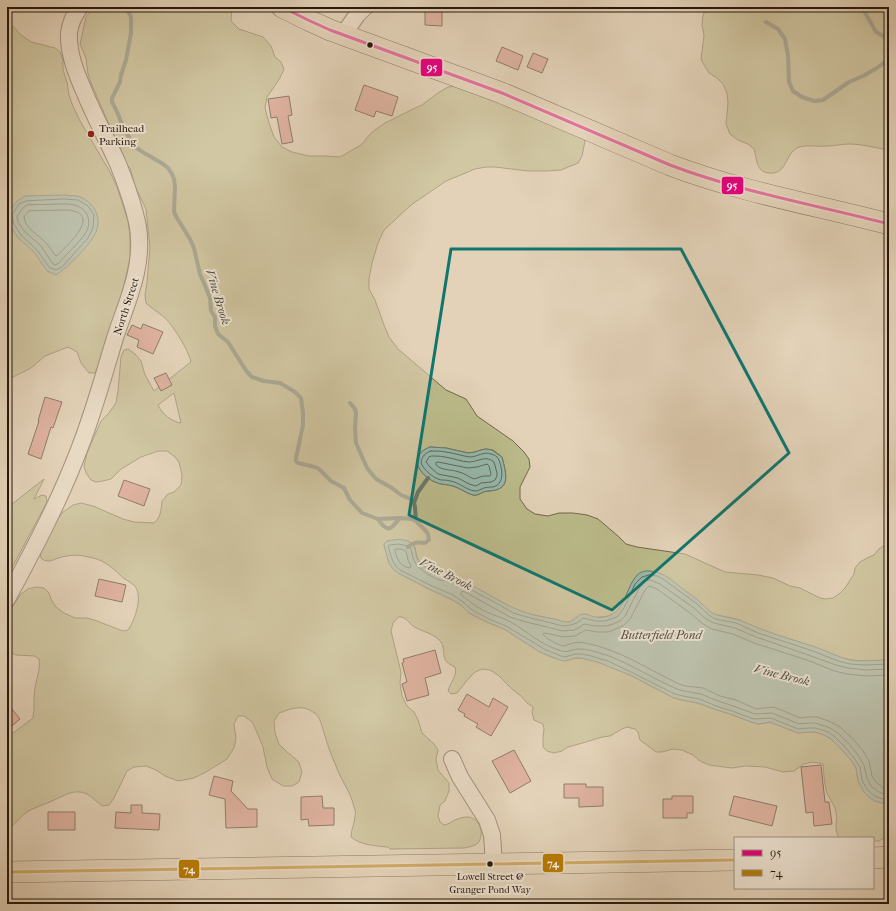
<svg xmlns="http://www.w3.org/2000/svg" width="896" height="911" viewBox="0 0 896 911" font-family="'IM FELL French Canon',serif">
<rect width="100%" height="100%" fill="#e3d2b8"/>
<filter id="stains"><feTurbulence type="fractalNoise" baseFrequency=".005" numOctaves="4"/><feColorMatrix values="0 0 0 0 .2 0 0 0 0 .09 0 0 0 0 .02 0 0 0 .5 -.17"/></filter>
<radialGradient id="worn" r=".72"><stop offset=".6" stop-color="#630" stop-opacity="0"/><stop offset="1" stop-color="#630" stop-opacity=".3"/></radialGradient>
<path fill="#bbba8a" stroke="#70684a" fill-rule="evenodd" d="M94,7H232L231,21L239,29L263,37L271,46L275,57L281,62L284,69L280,78L267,97L265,108L269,123L274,137L282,147L292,152L309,156H326L340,157L361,145L372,132L385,123L409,111L422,105L438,93L448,87L456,86L489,97L511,106L528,115L569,130L580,135L585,141L582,156L578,163L561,170L545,171H528L495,167H486L475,169L446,181L411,205L384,230L378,243L372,263L369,279V289L375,300L384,325L389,337L398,349L446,390L466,399L470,405L477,416L513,441L524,452L529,459L530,467L520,487V499L527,509L535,514L548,516L559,513H573L587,515L598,519L618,536L626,544L637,547L685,554L725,572L758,575L773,578L790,586L800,588L820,598L826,599L833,598L839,594L845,588L854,574L855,568L860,562L867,558L874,555L879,549L889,542V660L866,661L851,660L839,657L814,647L759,629L737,619L717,615C713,618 707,622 702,619C698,617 695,610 692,607C688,603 662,593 656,593C652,593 650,598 646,600L631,597C623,601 621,608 615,613C611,616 605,617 599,617L614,619L621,617L626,613L633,606L636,605L652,606L668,604L674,605L686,611L687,614L685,616L674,611H670L669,614C672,620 678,625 682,630L680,647L688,660L689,665L686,668L682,667L648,654L626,642L623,639L622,634L619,630L614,628H603L593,629L580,628L554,619L528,614L514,609L500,601L461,580L451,577L441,576L431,571L421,564L417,557L415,547L410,542L406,541L398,540L387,541L385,543L384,545L389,563L391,566L398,573L431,590L451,599L461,605L469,613L487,622L504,629L540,652L554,658L565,661L575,658H581L590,659L607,665L630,675L674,698L682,700L698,703L714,709L730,714L754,723L759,724L770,722L798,733L809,732H815L824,735L831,739L842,750L851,760L856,768L858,781L864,792L869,797L875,801L889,805V835L879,841H873V838H839C833,826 838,824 836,813C835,805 830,800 827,793C824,784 824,774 823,764L819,763L812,762L804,764L794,771L783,772L765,767L745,766L732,768L709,765L700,761L693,755L682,750L673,749L662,752H656L640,740L638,732L635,729L627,727L622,729L610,736L602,737L579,744L568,747L562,751L554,753L547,751L543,747V737L544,729L543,724L534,720L532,712L533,707L527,703L521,696L512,689L498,675L490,670L482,669L475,672L469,678L457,693L451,694L448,691C450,682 458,676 455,667C453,666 449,664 447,662C442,657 445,648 441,642C434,633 422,632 413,626C408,622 406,616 398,617L393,623L391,631L401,672L400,683L402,696L407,706L414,712L418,720L422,733L434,744L438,750L436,759L438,770L449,783V791L445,801L440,805L438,816L440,822L444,825C449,824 451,822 455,820C459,818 464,817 467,817C480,817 485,834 478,843C475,846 469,847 464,848L390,849L388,847C376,846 360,845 351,837C351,829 355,823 355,816C356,813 355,809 354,807C351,793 343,783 338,771C333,759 328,747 325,736C322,728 321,716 313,712C301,704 291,709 279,713L274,721L275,733L279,744L287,752L299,762L302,772L299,782L292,786H283L272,779L267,767L263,747L256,730L252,722L244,716H238L234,724L236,738L234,748L227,759L206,772L194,778L178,781L165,776L156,770L146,766L134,767L127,771L114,798L109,805L102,806C97,802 92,797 87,794C74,788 64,796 52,801C43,805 35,807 27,812C21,816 17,822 11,827L7,826V737H8L33,718C35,708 33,698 35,688C36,679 41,669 39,659L35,656L16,655L7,651V615L21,594L28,589L36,587L44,588L49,593L51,599L56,607L64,613L75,618H87L97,621L123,631L128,630C135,620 143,597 135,586C130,581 124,580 120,575C111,566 102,559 88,557C78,554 68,555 58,558C55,559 52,561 49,561C45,561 43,560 41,558L40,551L52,527L63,512L73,505L81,503L93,506L123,519L134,522L154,523C161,517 161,510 162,501L168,494L174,492L181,485L182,475L179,462L174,456L167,451H158L141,457L121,469L111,479L103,481L96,482L91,480L86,473L84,466L87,453L101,421L109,413L116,403L118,391L121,357L124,350L128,349L135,354L141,361L145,375L154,391L191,362C189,351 174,327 166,319C160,313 152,309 146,303L145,295L147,282L150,247L146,209L135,186L130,168L127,166L119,145L111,129L91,83L88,74L86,58L80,44L86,17ZM174,393L181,423H180C170,420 163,415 158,405ZM430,447L446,448L468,453L475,452L481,450L486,449L493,450L502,457C506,474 512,490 488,491C482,491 479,496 473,495C466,493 460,488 453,486C447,484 441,485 435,482C419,475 407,456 430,447Z
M707,7H889V150C876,148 862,144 849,144C842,144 835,146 827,146C819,147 804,144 797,148C785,154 787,175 769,173C756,172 757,159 754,149L748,144L738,140L730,134L726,124L728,103L727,93L723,84L717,78L709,73L704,65L701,59L704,35L702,25L703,15Z
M7,20L21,35L31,42L55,48L60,52L63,60V70L67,82L69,95L72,104L80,121L110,172L117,187L128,221L130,236V258L126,276L121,297L99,365L95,373H89L81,363L77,352L68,347L45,356L31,368L7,380Z
M44,479L34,499L42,495L46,496L47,502L7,577V508Z"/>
<path fill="#96b8ab" stroke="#69786b" d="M64,195C69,196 75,195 80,197C93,202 101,215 97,229C94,242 67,268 56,275L47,271L34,252L18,238L10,225L8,213L17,201L25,196Z
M430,447L446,448L468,453L475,452L481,450L486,449L492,450L502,457C506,474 512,490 488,491C482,491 479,496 473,495C466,493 460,488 453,486C447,484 441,485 435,482C419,475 407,456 430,447Z
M393,540C400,539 411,539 414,547C416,551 416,555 417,559C420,564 426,568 430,571C440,577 452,577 462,581C484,590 504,606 527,613C536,616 545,617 554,619C559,620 563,622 568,622C576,620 578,614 584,614C588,614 592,617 596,617C601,618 608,617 613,614C629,605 628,568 650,571C664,572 674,582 684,590C690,594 696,598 701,603C705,606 708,610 712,613C720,617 735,618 744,622C750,624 755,627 761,629C779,636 797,641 815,647C827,651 838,657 850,660C862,662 876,660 889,660V805L875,801L869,797L864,792L858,781L856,768L851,760L842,750L831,739L824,735L815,732H809L798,733L770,722L759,724L754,723L730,714L714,709L698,703L682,700L674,698L630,675L597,662L581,658H575L565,661L560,660L540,652L504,629L487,622L469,613L461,605L451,599L431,590L398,573L393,569L389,563L384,545C385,541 388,541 393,540Z"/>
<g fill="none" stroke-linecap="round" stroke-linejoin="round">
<path stroke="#5e685b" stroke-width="1" d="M64,199L78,200L88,206L94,215L93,228L88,238L62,267L56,270L50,268L37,250L21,235L14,224L12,215L19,204L26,201Z
M64,204C68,204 73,204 77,206C89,210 92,224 85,234C79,243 66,254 59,263L55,265L53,264L41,246L25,232L18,222L17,216L23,208L27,205Z
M64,210C67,210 71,210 74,211C99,218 65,247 58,255L56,256C52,252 50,247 46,243C39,235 25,229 24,217L27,213L29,211Z
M431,451C436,451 441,451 446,452C454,453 462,456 470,457C477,457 484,451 491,454C499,456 499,460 501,467C503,475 502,485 493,487C490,487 487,487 484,488C481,489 479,491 475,491C466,490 459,482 450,481C447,480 444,480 441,480C433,478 424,470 421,463C422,456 425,453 431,451Z
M432,456C436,456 440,456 445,457C453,458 461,462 470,462C480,461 486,455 494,462L497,473V476L495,480L491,482L481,483L476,486L469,484L458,478L438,474L430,467L426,462L429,457Z
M438,462L468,468L477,467L487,464L489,466L491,474L490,476H483L474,479C469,477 464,473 459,472C450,469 443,471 436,465V463Z
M396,549H401L406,551L408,560L411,566L410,568C401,567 397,560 395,551Z
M889,664L866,665L850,664L838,661L813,651L758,633L736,623L715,619L709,615L697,604L663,579L657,576L649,575L642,577L635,584L624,608L617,617L605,621H596L583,618L577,623L571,625L563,626L527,617L513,613L498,604L460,584L450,581L439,580L429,575L417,566L413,558L411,549L408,546L398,544L390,545L388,546C391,555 392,564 400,570L432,586L453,595L463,602L472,610L489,619L506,626L546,650L561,656L565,657L575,654H582L591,656L608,661L631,672L675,694L683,696L700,699L716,706L732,711L754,719L771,718L798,729L809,728H815L826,731L834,736L845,747L854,758L860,767L862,780L867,789L872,794L877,797L889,801
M889,669L866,670L848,668L836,665L811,656L756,637L735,628L714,623L706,619L694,608L660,584L650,580L644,581L640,587L628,610L625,616L620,621L613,624L606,626H595L584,624L580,627L574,630L563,631L526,622L510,617L465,592L462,591L461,593V595C466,598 471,603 476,606C486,613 498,616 509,621C527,631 542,646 562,651C567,653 573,649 579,649C589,649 600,653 609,656C632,665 654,679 677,689L684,691L701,694L718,701L733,706L755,714L772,713L799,724L808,723H815L828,727L838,733L849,744L858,755L864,765L867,778L871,786L879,792L889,796
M889,675L866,676L847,674L834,671L810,661L754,643L733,634L712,629L703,624L690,613L657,589L650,586L648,587L645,590L639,602L630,619L624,625L616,629L608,632H597L586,630L575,636L564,637L545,633L543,634C545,638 559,646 564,646C565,646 569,644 570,644C575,642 581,642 585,643C619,649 649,670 679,684L685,686L703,688L720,696L736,700L756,709L773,707L784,711L800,718L808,717H817L831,722L840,727L854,740L863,751L869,761L872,776L876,782L882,787L889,790"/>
<path stroke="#69786b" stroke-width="4" d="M124,7L129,13L131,17V33L126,60L121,75L120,82L112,98V102L118,114L123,127L134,146L141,151L163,164L168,168L172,174L174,179L175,187L174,212L177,218L190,239L194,248L200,274L206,288L210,298L211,311L215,317V326L218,334L228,342L245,369L248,373L252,377L264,381L280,383L295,392L301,398L303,413V425L296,458V461L298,463L315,467L319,469L331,481L344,488L350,500L362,513L378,519L400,518L412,519L416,521L426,531L428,534L429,540L425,543C418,542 413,542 408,547
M862,7L867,16L876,32L885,37H889
M766,22L778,29L785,39L788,56L789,82L793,91L802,97L814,101L823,100L849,82L863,76L877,68L889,59
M350,403L355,409L356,413L355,428L356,443L367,468L376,479L392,488L401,495L411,499L414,503L415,507L416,521
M414,503L418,492L428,478
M378,519C381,523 387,533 393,526C396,523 397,521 400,518"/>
</g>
<path fill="#d88d81" stroke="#26170b" d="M425,7H442V26L425,25Z
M502,47L523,56L518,70L496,61Z
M533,53L548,59L542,73L527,67Z
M364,85L398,97L392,116L376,111L374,117L355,110Z
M289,96L292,115L288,116L293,142L282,144L277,117L271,118L268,99Z
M143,324L163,332L153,354L137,347L139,340L127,335L132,325L141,329Z
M166,373L172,385L161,391L154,378Z
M45,397L62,402L53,428L51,427L41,459L28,454L39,421H38Z
M124,480L150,489L144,506L118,496Z
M99,579L126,585L122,602L95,596Z
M435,650L441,673L425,678L429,695L407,701L402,684L407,682L402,663L404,662L403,659Z
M467,694L489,707L493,698L508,707L491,736L476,727L478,724L464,716L465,714L458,710Z
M7,703L20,719L7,730Z
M514,750L531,781L510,793L492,761Z
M821,765L825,802H829L832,824L814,826L813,812L806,813L801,767Z
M214,776L233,781L231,791L248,809H257V827L226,828L225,799L209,795Z
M564,784H586V787H603V806L579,807V798H564Z
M322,796L323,808H334V825L309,826L308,819L301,820V797Z
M672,796H693V813H687V818H663V799H672Z
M734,796L777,806L772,826L729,815Z
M131,805H142V813L160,814L159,830L115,828L116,812L131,813Z
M48,812H75V830H48Z"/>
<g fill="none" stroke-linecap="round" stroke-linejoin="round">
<g stroke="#554636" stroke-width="18">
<path id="minor" d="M343,35L357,15L365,7
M7,599C34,549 60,500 80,447C94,411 104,374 115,338C127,301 144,268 138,227C134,206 126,184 118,164C107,139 94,116 84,91C76,73 68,53 69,33C70,24 74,15 80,7
M452,759L460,777L487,820L492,835L494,864"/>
</g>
<g stroke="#26170b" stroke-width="22">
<path id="major" d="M282,7L308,20L330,30L502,93L670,165C741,192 816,205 889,224
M873,858L889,857
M7,872L735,860"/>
</g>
<use href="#minor" stroke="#ede2d1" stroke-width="16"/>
<use href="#major" stroke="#e3d2b8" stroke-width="21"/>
<g stroke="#ede2d1" stroke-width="6">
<path id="bus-1" d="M282,7L308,20L330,30L502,93L670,165C741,192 816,205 889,224"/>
</g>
<g stroke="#ede2d1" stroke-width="6">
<path id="bus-2" d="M7,872L735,860"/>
</g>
<use href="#bus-1" stroke="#e5007d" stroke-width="3"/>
<use href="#bus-2" stroke="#b87b03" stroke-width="3"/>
</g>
<path d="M0 0H896V911H0ZM451,249H681L789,453L612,610L409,515Z" fill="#e3d2b8" fill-opacity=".55" fill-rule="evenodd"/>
<path fill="none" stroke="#0f766e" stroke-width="3" stroke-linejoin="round" d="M451,249H681L789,453L612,610L409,515Z"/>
<g fill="#26170b" stroke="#ede2d1" stroke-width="1.5">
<circle cx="370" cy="45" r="3.5"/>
<circle cx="490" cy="864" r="3.5"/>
</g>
<circle fill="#8f2418" stroke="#ede2d1" stroke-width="1.5" cx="91" cy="134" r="4"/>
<g text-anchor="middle" stroke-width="4" stroke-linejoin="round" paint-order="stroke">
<g font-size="10" fill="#26170b" stroke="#ede2d1">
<text x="490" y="880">Lowell Street @<tspan x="490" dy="13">Granger Pond Way</tspan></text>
</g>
<g font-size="11" fill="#26170b" stroke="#ede2d1" text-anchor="start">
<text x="99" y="132">Trailhead<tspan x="99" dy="13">Parking</tspan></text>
</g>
<g font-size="11" fill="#26170b" stroke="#ede2d1">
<text transform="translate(126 306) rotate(-72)" y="4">North Street</text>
</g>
<g font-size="12" font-style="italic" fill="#4d4f43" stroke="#ede2d1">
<text transform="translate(218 297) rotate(73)" y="4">Vine Brook</text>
<text transform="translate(446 574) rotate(27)" y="4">Vine Brook</text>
<text x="661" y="639">Butterfield Pond</text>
<text transform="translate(782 675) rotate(14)" y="4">Vine Brook</text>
</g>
</g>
<g stroke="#ede2d1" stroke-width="1.5">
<rect x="420" y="58" width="23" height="19" rx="4" fill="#e5007d"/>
<rect x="721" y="176" width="23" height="19" rx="4" fill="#e5007d"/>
<rect x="542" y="853" width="22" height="20" rx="4" fill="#b87b03"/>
<rect x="178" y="859" width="22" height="20" rx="4" fill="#b87b03"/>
</g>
<g font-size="11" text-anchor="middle" font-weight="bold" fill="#fff">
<text x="432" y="71">95</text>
<text x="732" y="189">95</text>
<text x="553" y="867">74</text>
<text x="189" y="873">74</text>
</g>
<rect width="896" height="911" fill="none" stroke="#e3d2b8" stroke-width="24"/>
<rect x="8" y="8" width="880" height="895" fill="none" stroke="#26170b" stroke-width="2"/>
<rect x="12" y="12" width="872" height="887" fill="none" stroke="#26170b"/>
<rect x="734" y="837" width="140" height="52" fill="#ede2d1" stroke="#9d9182"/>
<rect x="742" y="850" width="20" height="6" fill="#e5007d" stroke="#9d9182"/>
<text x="770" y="857" font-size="12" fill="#26170b">95</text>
<rect x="742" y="870" width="20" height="6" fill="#b87b03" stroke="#9d9182"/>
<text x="770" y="877" font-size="12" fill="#26170b">74</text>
<rect width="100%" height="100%" filter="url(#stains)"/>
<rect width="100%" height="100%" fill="url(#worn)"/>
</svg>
